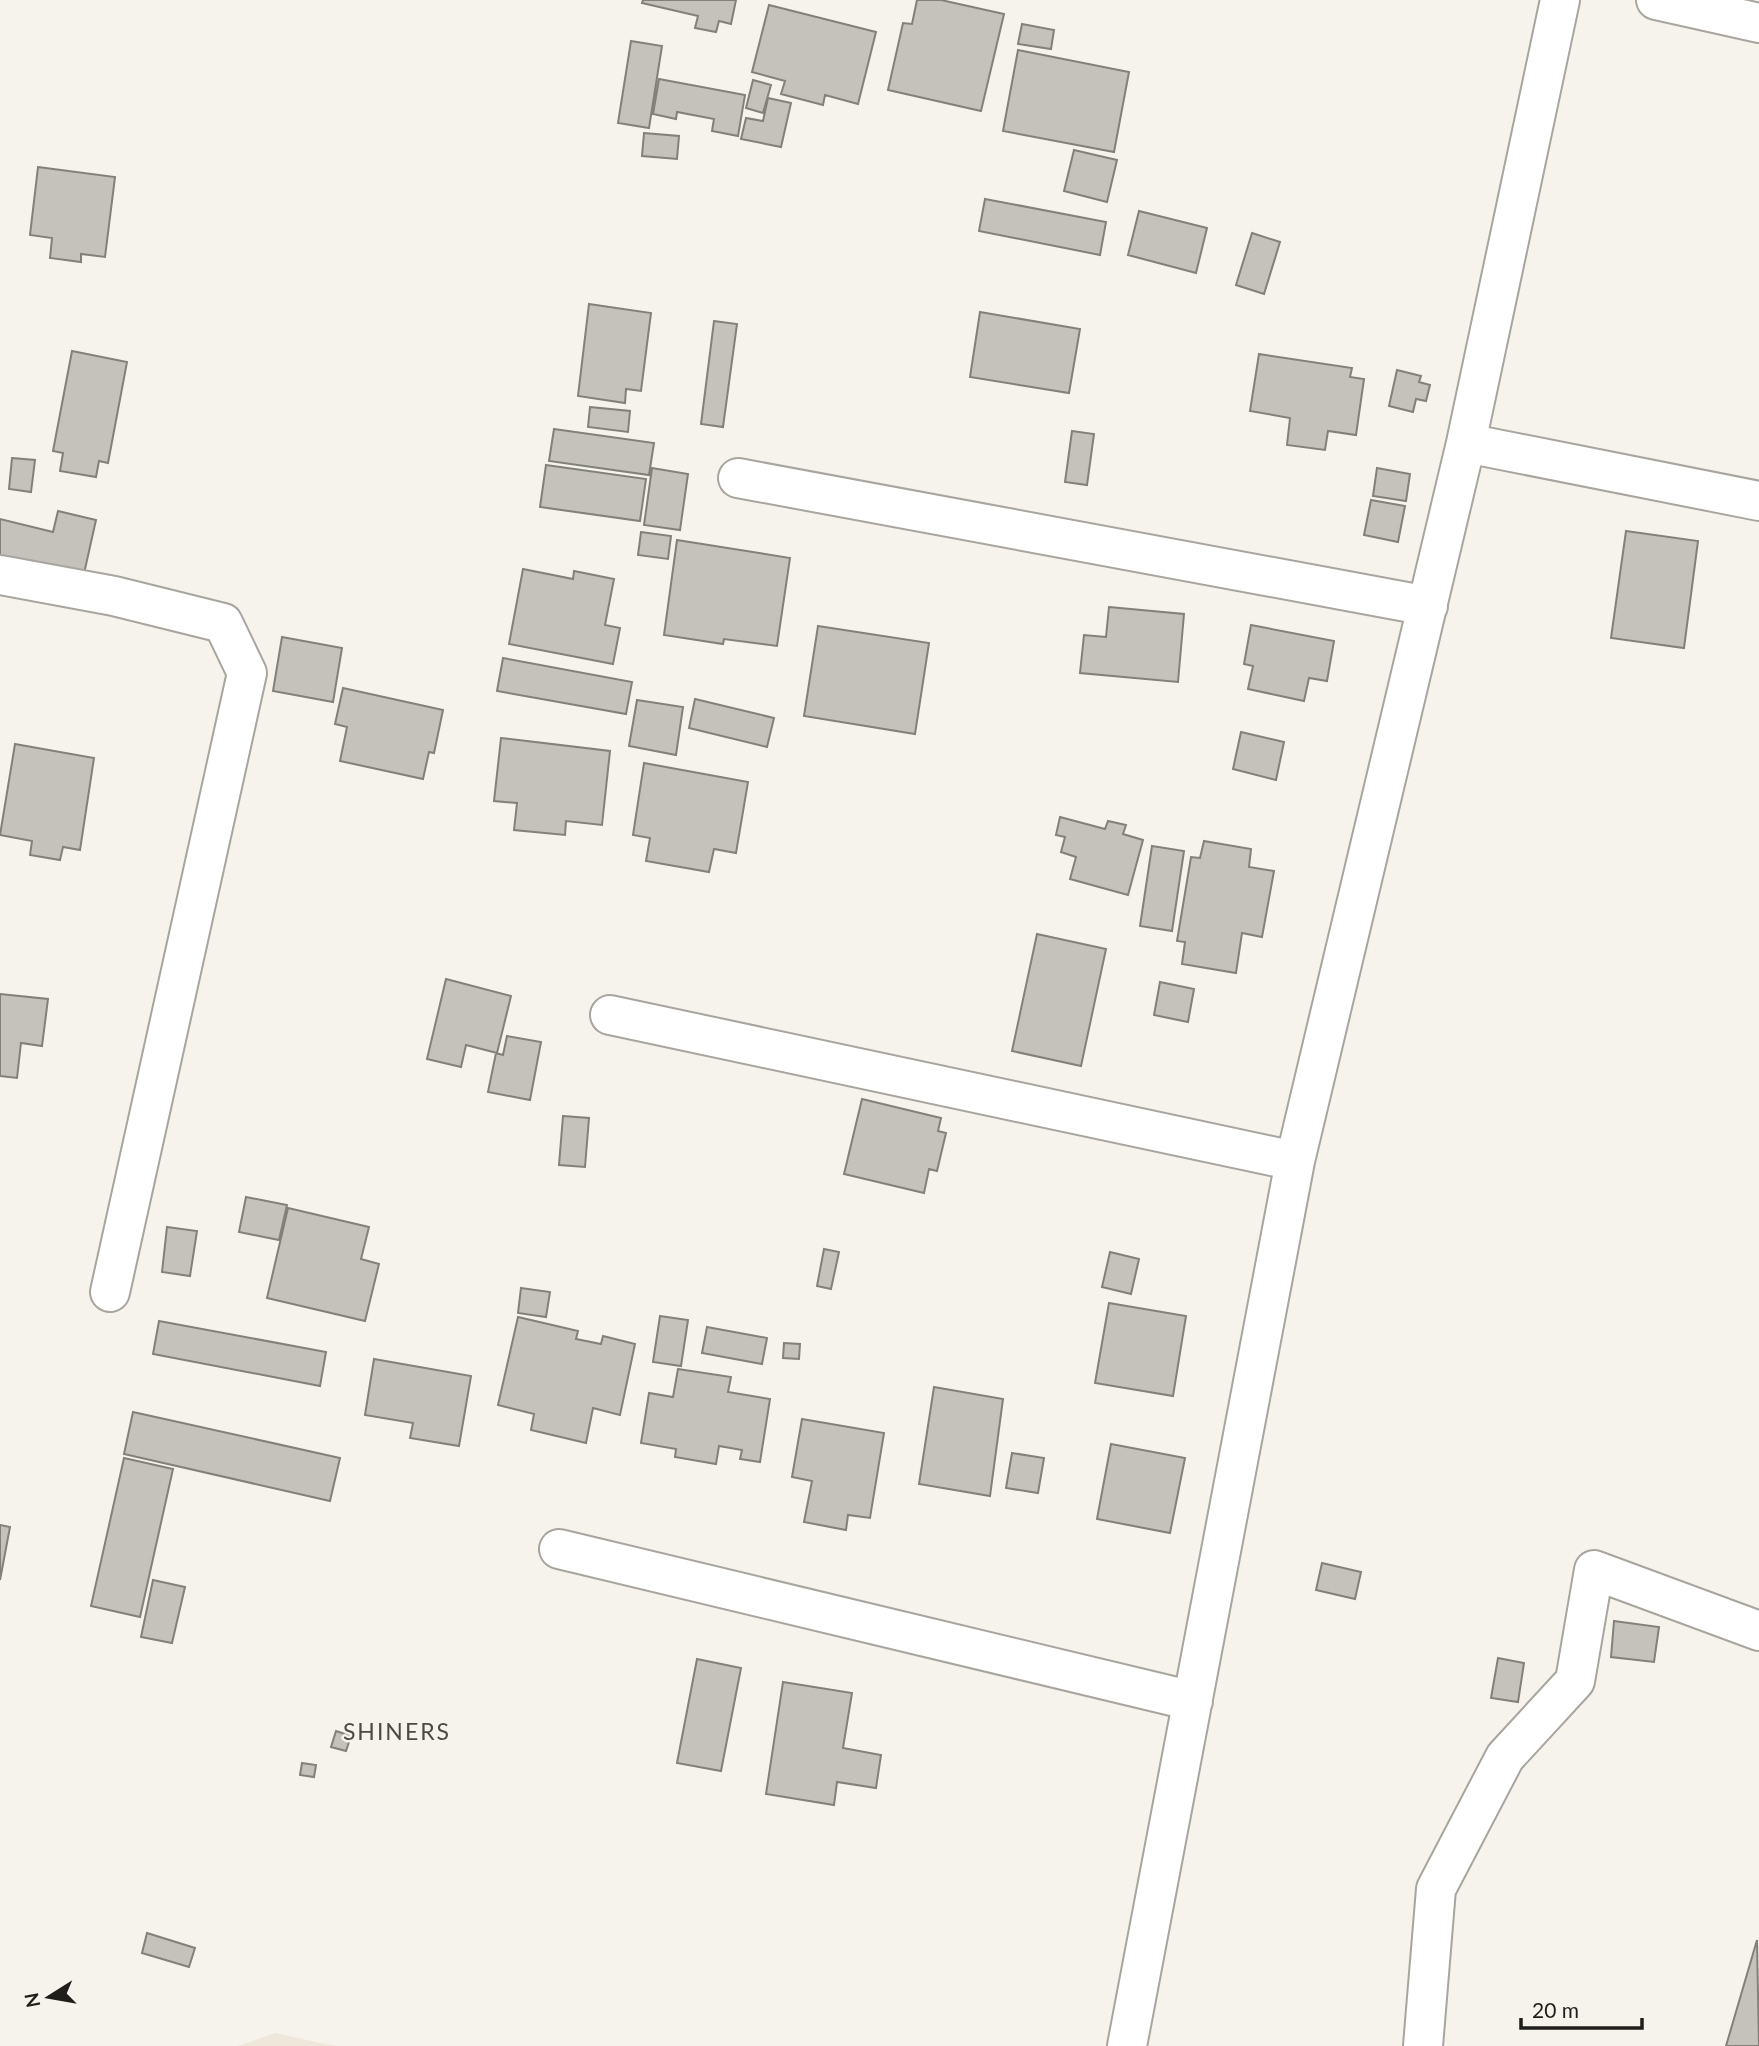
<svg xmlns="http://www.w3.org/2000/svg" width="1759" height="2046" viewBox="0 0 1759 2046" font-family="Lato,sans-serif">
<rect width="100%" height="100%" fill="#f6f3ec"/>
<path fill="#eee8da" d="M275,2033L335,2046H238Z"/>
<path fill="#c4c2bb" stroke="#82807a" stroke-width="2" d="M643,0H736L731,24L719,21L716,32L695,28L698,16L642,3Z
M917,0H941L1004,14L981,111L888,90L903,23L912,24Z
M769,5L876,32L858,104L825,95L823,105L781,94L785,81L752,72Z
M1022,24L1054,30L1051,49L1018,44Z
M631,41L662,46L649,128L618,123Z
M1018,50L1129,72L1114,152L1003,131Z
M659,79L745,95L738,136L712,131L714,119L677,112L676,119L653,114Z
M753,80L771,85L763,113L746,108Z
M768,98L791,103L781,147L741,139L746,118L763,121Z
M644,133L679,136L677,159L642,156Z
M1074,150L1117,160L1107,202L1064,191Z
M38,167L115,177L105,257L81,254V262L50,258L52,238L30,235Z
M985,199L1106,222L1100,255L979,231Z
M1139,211L1207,228L1196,273L1128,255Z
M1252,233L1280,242L1264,294L1236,285Z
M589,304L651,313L641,391L626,389L625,403L578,396Z
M980,312L1080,329L1069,393L970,377Z
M714,321L737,324L723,427L701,424Z
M72,351L127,362L108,463L99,461L96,477L60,471L63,453L53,451Z
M1259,354L1352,368L1350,377L1364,379L1356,435L1328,431L1325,450L1287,445L1290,418L1250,411Z
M1397,370L1421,376L1419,382L1430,385L1426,401L1416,399L1413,412L1389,406Z
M590,407L630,411L628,432L588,427Z
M554,429L654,443L649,475L549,461Z
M1072,431L1094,434L1087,485L1065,482Z
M12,458L35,460L31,492L9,489Z
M546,465L646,479L640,521L540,507Z
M652,468L688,474L680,530L644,525Z
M1377,468L1410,474L1406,501L1373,496Z
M1371,500L1405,506L1398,542L1364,535Z
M58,511L96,520L83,578L0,559V519L53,532Z
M1626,531L1698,541L1684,648L1611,638Z
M641,532L671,536L668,559L638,555Z
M677,540L790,558L777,646L724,639L723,644L664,635Z
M523,569L573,579L574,571L614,579L605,625L620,628L613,664L509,644Z
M1109,607L1184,614L1178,682L1080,673L1084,635L1106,637Z
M1251,625L1334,641L1327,681L1309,678L1304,701L1248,689L1253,666L1244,664Z
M818,626L929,643L915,734L804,716Z
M282,637L342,648L333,702L273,691Z
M503,658L632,682L626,714L497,691Z
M343,688L443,710L434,753L429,752L423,779L340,761L347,727L335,724Z
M695,699L774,718L767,747L689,728Z
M637,700L683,707L676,755L629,746Z
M1241,732L1284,742L1276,780L1233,769Z
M501,738L610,751L602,825L566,821L565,835L514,830L517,803L494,801Z
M15,744L94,758L80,850L63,847L60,860L30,855L32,841L0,835Z
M644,763L748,782L736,853L714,849L709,872L646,861L650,838L633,835Z
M1060,817L1105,829L1108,821L1126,825L1123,834L1143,840L1128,895L1070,879L1076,857L1061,852L1065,837L1056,835Z
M1204,841L1251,849L1249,867L1274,871L1262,937L1242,933L1236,973L1182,964L1185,942L1177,941L1191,857L1200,858Z
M1152,846L1184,851L1172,931L1140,926Z
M1037,934L1106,949L1081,1066L1012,1051Z
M446,979L511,996L497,1053L466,1045L461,1067L427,1059Z
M1160,982L1194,989L1188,1022L1154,1015Z
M0,994L48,999L42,1046L21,1043L17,1078L0,1076Z
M507,1036L541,1042L530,1100L488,1092L496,1053L503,1055Z
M862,1099L941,1118L938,1131L946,1133L937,1171L929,1169L924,1193L844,1174Z
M563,1116L589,1118L585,1167L559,1165Z
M246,1197L287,1205L279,1240L239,1232Z
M288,1208L369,1227L361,1259L379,1264L365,1321L267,1298Z
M167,1227L197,1231L190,1276L162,1272Z
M824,1249L839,1252L831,1289L817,1286Z
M1110,1252L1139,1259L1131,1294L1102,1287Z
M521,1288L550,1292L546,1317L518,1313Z
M1109,1303L1186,1316L1173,1396L1095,1383Z
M660,1316L688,1320L681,1366L653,1362Z
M518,1317L578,1331L576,1339L601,1344L603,1336L635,1344L620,1415L593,1408L586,1443L531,1430L534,1414L498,1405Z
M159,1321L326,1352L320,1386L153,1354Z
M707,1327L767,1338L762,1364L702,1353Z
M784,1343L800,1344L799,1359L783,1358Z
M374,1359L471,1376L459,1446L410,1438L413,1423L365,1415Z
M678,1369L731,1377L728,1392L770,1399L760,1462L740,1459L742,1450L719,1446L716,1464L675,1457L676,1449L641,1443L649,1393L673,1397Z
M934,1387L1003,1399L990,1496L919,1484Z
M133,1412L340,1458L330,1501L124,1454Z
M802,1419L884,1433L870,1518L848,1515L846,1530L804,1522L812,1481L792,1477Z
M1111,1444L1185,1458L1170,1533L1097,1519Z
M1012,1453L1044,1458L1038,1493L1006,1488Z
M124,1458L173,1469L140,1617L91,1606Z
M0,1525L10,1527L0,1580Z
M1322,1563L1361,1572L1355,1599L1316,1590Z
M153,1580L185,1587L172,1643L141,1637Z
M1614,1621L1659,1627L1654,1662L1611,1657Z
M1498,1658L1524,1663L1518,1702L1491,1698Z
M697,1659L741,1668L721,1771L677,1763Z
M783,1682L852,1693L843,1748L881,1755L876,1788L837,1782L834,1805L766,1794Z
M336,1731L351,1736L346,1751L331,1747Z
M302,1763L316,1765L314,1777L300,1775Z
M147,1933L195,1948L189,1967L142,1953Z
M1757,1940L1759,2046H1726Z"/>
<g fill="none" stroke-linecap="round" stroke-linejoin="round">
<g stroke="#a8a59f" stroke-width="42">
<path id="street" d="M1656,0L1759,23
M1466,443L1759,501
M738,478L1428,606
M0,575L114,596L223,623L247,673L110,1292
M610,1015L1295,1161
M559,1549L1193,1701
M1127,2046L1295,1161L1466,443L1560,0
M1423,2046L1436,1889L1505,1757L1575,1681L1594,1570L1759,1631"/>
</g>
<use href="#street" stroke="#fff" stroke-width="38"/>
</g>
<g text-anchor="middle" stroke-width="5" stroke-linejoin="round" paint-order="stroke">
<g font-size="23" letter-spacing="2" fill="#4c4a45" stroke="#f6f3ec">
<text x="397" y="1740">SHINERS</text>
</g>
</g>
<g transform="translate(49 1997) rotate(259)" stroke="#f6f3ec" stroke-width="5" paint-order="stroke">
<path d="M0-5L12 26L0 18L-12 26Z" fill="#1f1e1b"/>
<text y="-10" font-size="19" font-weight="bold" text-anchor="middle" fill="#1f1e1b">N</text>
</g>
<path d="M1521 2018v10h121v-10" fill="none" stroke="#1f1e1b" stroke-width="3.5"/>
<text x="1532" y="2018" font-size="21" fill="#1f1e1b" stroke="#f6f3ec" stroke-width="5" paint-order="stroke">20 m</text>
</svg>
